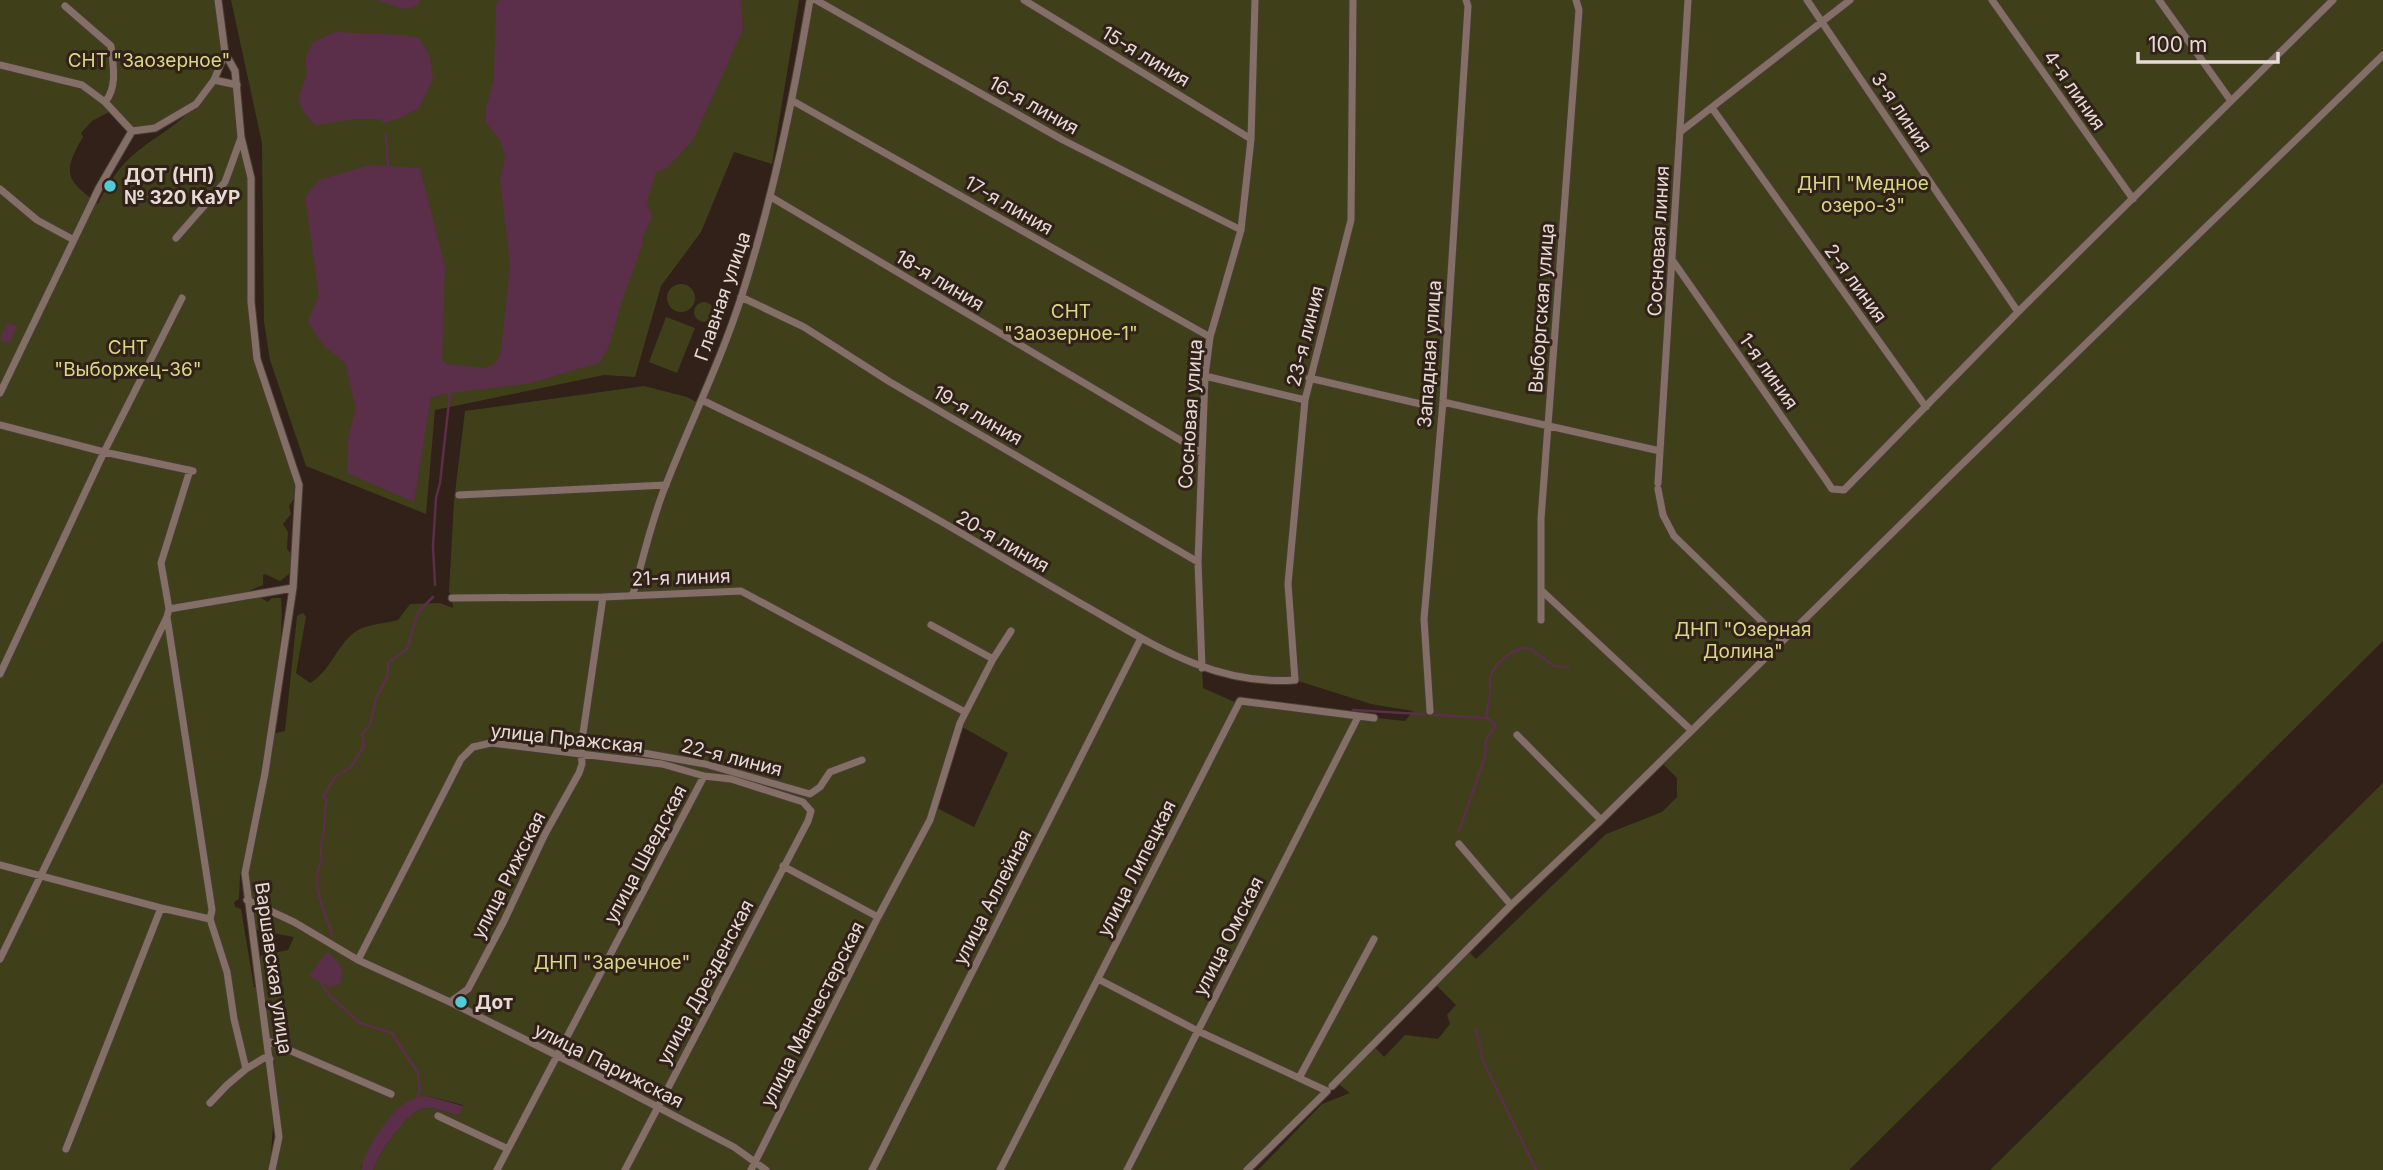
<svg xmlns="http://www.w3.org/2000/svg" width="2383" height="1170" viewBox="0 0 2383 1170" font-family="Inter,sans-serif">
<rect width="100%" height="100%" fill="#312119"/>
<path fill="#3f401a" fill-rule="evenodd" d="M0,0H218L225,53L216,80L237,88L247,160L249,240L257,359L295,479V497L289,506L291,514L283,524L288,532L287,549L292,555L289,574L280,581L265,574L263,575V585L249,591L268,602L272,598H281C284,634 277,669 272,705C263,762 253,819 240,875L239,899L234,902L235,907L241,909L254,987L259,988L255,957L288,950L294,937L251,929L245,873L271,734L285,731L297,616L303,613L306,617L296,673L310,683C332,671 337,641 360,629C371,624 387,623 398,620L410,604L440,603L453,608L452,598L449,592L454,501L465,411L644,386L687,397L700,404L741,297L771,197L810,0H2383V641L1849,1170H1258L1322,1104L1350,1093L1336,1082L1247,1170H373C379,1153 404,1115 421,1109C434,1105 447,1114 459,1115L463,1105L427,1096L361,1166V1170H272L279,1137L271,1086L273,1126L270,1167L267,1170H0ZM195,105C180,124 158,135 139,150C121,164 107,184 98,204C67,180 61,174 83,137L81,133L92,121L113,110L132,131L155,128ZM1202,668L1258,681L1295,680L1371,704L1413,711L1405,721L1237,703L1203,688ZM959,725L1008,753L974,827L935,807ZM1660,761L1677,778V797L1662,812L1606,834L1476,959L1467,950ZM1434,983L1456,1005L1447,1015L1450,1024L1438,1039L1405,1035L1384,1057L1373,1045Z
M231,0H799L772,164L734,152L701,232L661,286L635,377L604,375L435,410L426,514L306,466L270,360L264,322L262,143Z
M667 298a14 14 0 1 1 28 0a14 14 0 1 1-28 0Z
M694 312a10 10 0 1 1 20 0a10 10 0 1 1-20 0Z
M666,317L695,328L677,373L649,362Z
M2383,783V1170H1990Z"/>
<path fill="#5b2e4a" d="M376,0H420L415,7L404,9Z
M499,0H741L743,29L693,140L667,168L656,172L647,202L652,218L642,238L643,243L622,301L608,349L599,363L530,383L450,393L431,397L414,502L347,473L348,438L356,409L345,363L323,345L308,322L319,296L305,197L319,180L370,165L420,168L445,266L442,361L447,364L484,368L494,364L500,355L502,341L510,265L500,180L505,158L500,140L486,123V108L494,78L496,5Z
M335,32L405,35L419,38L430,57L433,79L419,108L400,118L384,123L380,119H356L315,125L303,111L298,99L307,73L305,59L313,42Z
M7,323L17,326L10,343L0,340Z
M327,952C339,962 346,968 340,984L330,987L309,976Z
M427,1096L463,1106L459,1115C447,1114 434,1105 421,1109C404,1116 379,1153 373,1170H361C365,1149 390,1110 410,1100C415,1098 422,1097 427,1096Z"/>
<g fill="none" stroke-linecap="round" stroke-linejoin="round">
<path stroke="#5b2e4a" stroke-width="2.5" d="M386,135L388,166
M435,585L433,546L436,498L440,483L450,393
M1353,710L1487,718
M1459,831L1485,757L1486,740L1496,725L1487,718C1486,709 1488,705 1490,696C1491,690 1489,684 1490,679C1493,663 1514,647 1529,648L1554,666L1569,667
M332,934C325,913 309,881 322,861C319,849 322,842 324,830C325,819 324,810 327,799L323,797L335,777L351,767L364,746L362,734L370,725L376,698L388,676V663L407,649L418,612L433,597
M320,981L330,996L360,1023L392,1033L418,1073L420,1091L415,1100
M1476,1029L1483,1061L1536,1170"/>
<g stroke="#493c36" stroke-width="9">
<path id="street" d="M218,0L225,53L235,71L241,137L251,178V302L257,359L299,485L293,588L265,773L245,873L279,1137L272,1170
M816,0L1063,140L1241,230
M1024,0L1251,139
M1807,0L2018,312
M1992,0L2133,199
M2159,0L2231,101
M65,6L111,46C113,64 118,87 105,102
M0,65L82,85L105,102L132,131
M214,80L237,85
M793,101L1210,337
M1712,108L1926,407
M132,131L155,128L196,104L214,80L225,53
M1680,132L1850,0
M0,189L37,220L74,240
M771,197L1202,453
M176,238L225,182L241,138
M1673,261L1826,480L1832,489L1844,490L2018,312L2333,0
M741,297L804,327L890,382L1198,562
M1205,376L1305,400
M1309,378L1425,405
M0,393L99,188L132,131
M702,400C765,431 830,460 892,494C959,530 1023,571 1089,608C1155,646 1216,686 1295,680L1288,584L1305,400L1351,220L1353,0
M1443,402L1660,451
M0,425L104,452L193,471
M190,470L161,563L169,609L167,617L212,910L210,919L227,972L234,1019L246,1069L227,1085L210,1103
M1658,483L1688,0
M1658,489L1663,515L1674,536L1782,641
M459,495L666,485
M1541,590L1691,730
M633,594C643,559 651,522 665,487C690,423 721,361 742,295C773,198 793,100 810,0
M452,598L603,597L741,591L965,712
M169,609L293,588
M1541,620V519L1579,10L1576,0
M931,625L993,659
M1202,668L1198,562L1205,376L1210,337L1241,230L1251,139L1255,0
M0,674L104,452L182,298
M1430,711L1424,619L1443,401L1468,6L1466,0
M1517,735L1601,820
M582,742L705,764L810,794L820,787L830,772L862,760
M1459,844L1511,905
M0,865L161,908L210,919
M783,866L878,917
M247,900L294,922L358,960L450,1002L608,1081L734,1147L766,1170
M0,959L167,617
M358,960L461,759L473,747L491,743L662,764L704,776L731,779L803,802L811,811L808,821L625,1170
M1098,979L1198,1031L1327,1091L1247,1170
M450,1002L468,989L504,921L545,834L579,773L582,764L581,747L603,597
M268,1041L391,1094
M246,1069L264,1058L270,1059
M1299,1078L1374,939
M1332,1086L1511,905L1598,823L1957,469L2383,55
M438,1116L508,1149
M66,1149L161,908
M497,1170L704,776
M751,1170L878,917L930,820L960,723L993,659L1011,631
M872,1170L1141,638
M1000,1170L1240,701L1374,718
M1127,1170L1358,717"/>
</g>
<use href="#street" stroke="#836f65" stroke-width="7"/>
</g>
<g fill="#52cbd7" stroke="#312119" stroke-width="2.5">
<circle cx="110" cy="186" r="7"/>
<circle cx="461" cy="1002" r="7"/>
</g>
<g text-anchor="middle" stroke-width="6" stroke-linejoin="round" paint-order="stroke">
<g font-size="19" fill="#e6dad5" stroke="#312119">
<text transform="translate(1146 56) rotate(31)" y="7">15-я линия</text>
<text transform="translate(2075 90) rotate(55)" y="7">4-я линия</text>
<text transform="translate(1034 105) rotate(29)" y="7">16-я линия</text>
<text transform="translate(1902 112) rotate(56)" y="7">3-я линия</text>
<text transform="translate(1009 205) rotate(30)" y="7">17-я линия</text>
<text transform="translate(1658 241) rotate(-87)" y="7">Сосновая линия</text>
<text transform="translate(940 280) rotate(31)" y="7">18-я линия</text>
<text transform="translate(1856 283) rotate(54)" y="7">2-я линия</text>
<text transform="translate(722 296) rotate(-71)" y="7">Главная улица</text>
<text transform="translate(1541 308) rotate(-86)" y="7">Выборгская улица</text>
<text transform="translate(1305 336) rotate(-76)" y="7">23-я линия</text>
<text transform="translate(1429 354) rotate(-86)" y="7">Западная улица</text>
<text transform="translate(1769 371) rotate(55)" y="7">1-я линия</text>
<text transform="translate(1190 414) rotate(-86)" y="7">Сосновая улица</text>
<text transform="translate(978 415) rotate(30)" y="7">19-я линия</text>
<text transform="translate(1003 541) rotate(30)" y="7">20-я линия</text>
<text transform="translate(681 577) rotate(-2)" y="7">21-я линия</text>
<text transform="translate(567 738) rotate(6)" y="7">улица Пражская</text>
<text transform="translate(732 757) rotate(14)" y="7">22-я линия</text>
<text transform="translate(645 854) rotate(-62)" y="7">улица Шведская</text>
<text transform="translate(1136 868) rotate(-63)" y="7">улица Липецкая</text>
<text transform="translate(508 875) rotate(-63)" y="7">улица Рижская</text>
<text transform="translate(992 897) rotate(-63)" y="7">улица Аллейная</text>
<text transform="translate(1228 936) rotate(-63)" y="7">улица Омская</text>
<text transform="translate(274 968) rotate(82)" y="7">Варшавская улица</text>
<text transform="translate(705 982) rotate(-62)" y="7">улица Дрезденская</text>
<text transform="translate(812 1014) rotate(-63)" y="7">улица Манчестерская</text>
<text transform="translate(609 1065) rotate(27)" y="7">улица Парижская</text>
</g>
<g font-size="19" fill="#d7d984" stroke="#312119">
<text x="149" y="67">СНТ "Заозерное"</text>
<text x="1863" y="190">ДНП "Медное<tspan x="1863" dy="22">озеро-3"</tspan></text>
<text x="1071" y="318">СНТ<tspan x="1071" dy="22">"Заозерное-1"</tspan></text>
<text x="128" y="354">СНТ<tspan x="128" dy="22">"Выборжец-36"</tspan></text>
<text x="1743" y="636">ДНП "Озерная<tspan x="1743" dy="22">Долина"</tspan></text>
<text x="612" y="969">ДНП "Заречное"</text>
</g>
<g font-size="19" font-weight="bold" fill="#e6dad5" stroke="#312119" text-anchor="start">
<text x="124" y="182">ДОТ (НП)<tspan x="124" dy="22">№ 320 КаУР</tspan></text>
<text x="475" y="1009">Дот</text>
</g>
</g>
<path d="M2138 52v10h140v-10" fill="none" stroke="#e6dad5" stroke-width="3.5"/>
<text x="2148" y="52" font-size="21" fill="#e6dad5" stroke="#312119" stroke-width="5" paint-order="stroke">100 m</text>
</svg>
